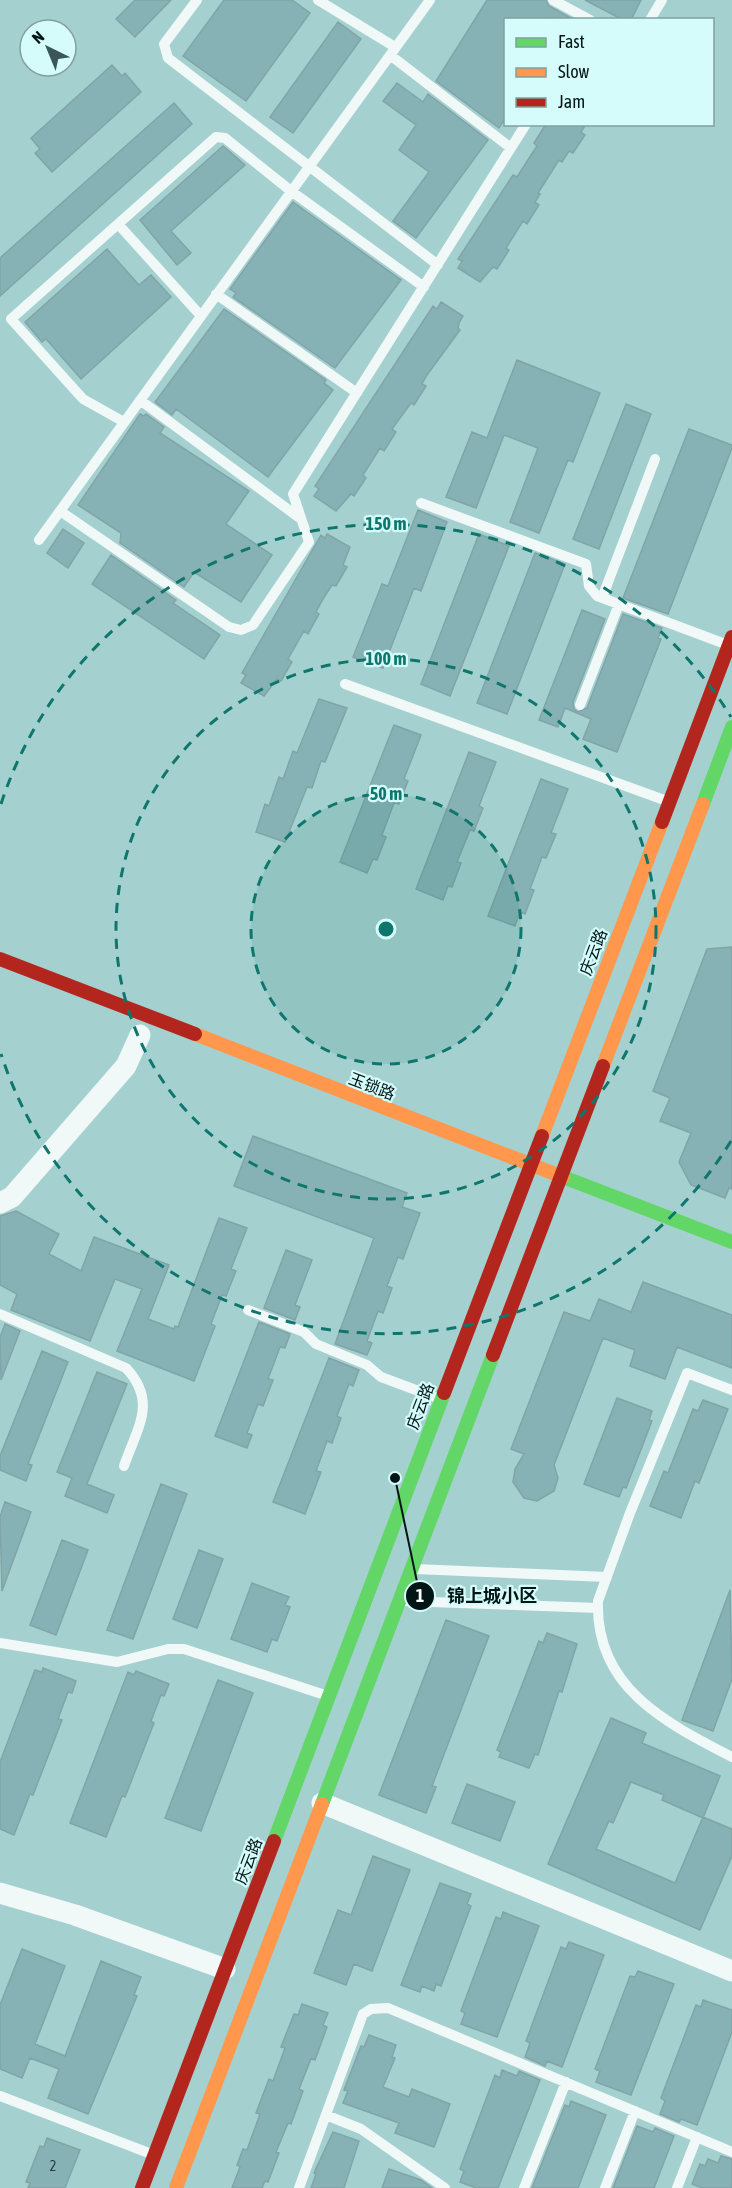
<svg xmlns="http://www.w3.org/2000/svg" width="732" height="2188" viewBox="0 0 732 2188" font-family="'Asap Condensed','Noto Sans SC',sans-serif">
<rect width="100%" height="100%" fill="#a4d1cf"/>
<path fill="#87b2b5" stroke="#81a4a7" stroke-width="1.5" d="M135,0H171L135,37L116,19Z
M224,0H292L310,13L246,101L183,56Z
M487,0H546L549,6L571,18L506,20V117L499,128L436,81Z
M585,0H641L631,20H623Z
M338,22L361,39L293,133L270,117Z
M112,65L122,76L125,73L141,92L52,172L35,153L40,149L31,138Z
M397,83L423,102L428,94L488,140L416,238L393,221L429,172L399,150L416,125L383,101Z
M174,103L192,124L0,296V258Z
M546,124H586L581,132L585,135L573,153L569,151L562,162L559,160L538,193L540,194L535,202L539,205L527,224L523,221L506,248L509,250L497,269L493,267L480,282L458,268L462,261L458,259L513,175L517,177L533,152L537,146L534,143Z
M223,146L245,165L171,231L191,253L177,265L140,220Z
M293,202L401,280L335,368L233,297L236,293L230,289Z
M107,249L139,285L151,275L171,297L81,379L46,339L42,342L25,322Z
M441,302L463,316L459,323L458,328L460,330L427,375L422,384L426,386L414,405L411,403L392,429L396,432L384,451L380,448L363,475L366,478L354,496L351,494L336,511L314,496L319,489L315,486L433,306L437,309Z
M224,309L326,380L324,383L333,390L268,477L176,409L172,415L155,402Z
M517,360L600,393L573,462L568,460L539,533L510,522L538,448L504,435L476,508L446,497L472,432L487,438Z
M626,404L651,414L599,549L573,539Z
M140,414L144,416L146,414L164,427L160,433L249,491L226,524L272,555L241,602L194,572L184,587L120,543L121,533L78,505Z
M689,429L732,445V448L668,614L623,598Z
M418,510L447,522L421,591L414,588L383,668L353,657L382,584L388,586Z
M63,529L84,543L68,568L47,553Z
M327,534L350,547L343,565L347,567L336,586L332,585L323,599L316,612L319,614L308,634L304,631L288,659L292,662L281,681L277,679L264,696L241,683L246,675L242,673L321,535L325,538Z
M479,534L509,546L450,696L421,684Z
M535,553L565,564L507,714L477,703Z
M111,555L176,600L173,603L220,635L204,659L92,584Z
M582,610L605,619L573,702L574,709L578,712L587,708L623,614L662,628L658,638L661,639L617,752L583,739L591,719L565,708L558,727L539,720Z
M319,699L347,708L325,762L321,761L312,788L307,787L285,842L256,832L265,804L269,806L279,777L283,779L293,751L297,753Z
M394,725L421,735L404,779L408,781L399,804L394,803L382,835L386,837L377,860L373,859L367,873L340,862Z
M469,752L496,762L479,806L483,808L474,831L470,830L457,862L461,863L452,887L448,886L443,900L416,889Z
M541,779L568,789L551,833L556,834L546,858L542,857L530,889L534,890L525,914L520,912L515,926L488,916Z
M732,947V1189L729,1188L725,1198L691,1185L679,1162L691,1133L660,1121L670,1098L653,1091L707,949Z
M253,1136L407,1193L402,1207L420,1213L403,1259L398,1257L387,1286L392,1288L383,1313L378,1311L367,1341L372,1343L367,1355L335,1344L374,1238L234,1186Z
M16,1211L59,1234L49,1254L81,1271L94,1237L169,1265L148,1319L174,1329L175,1326L178,1327L219,1218L247,1228L231,1269L236,1271L226,1296L222,1295L211,1324L215,1326L194,1381L117,1351L142,1289L115,1279L90,1341L11,1310L17,1294L0,1285V1216Z
M286,1250L312,1260L295,1305L300,1307L295,1320L264,1308Z
M643,1282L732,1315V1368L677,1347L665,1379L630,1366L635,1350L603,1338L554,1465L558,1478L554,1491L537,1501L524,1498L513,1482L515,1469L524,1454L511,1449L564,1312L590,1321L599,1299L631,1312Z
M259,1322L290,1334L285,1348L280,1347L268,1379L273,1380L263,1406L258,1404L247,1433L252,1435L247,1448L215,1436Z
M5,1324L20,1331L1,1380L0,1337Z
M42,1351L68,1362L28,1464L32,1465L26,1481L0,1470V1456Z
M329,1358L359,1370L353,1386L349,1384L337,1416L341,1418L332,1443L327,1441L316,1471L321,1472L305,1514L273,1502Z
M97,1372L127,1384L87,1484L114,1495L107,1513L65,1496L72,1478L57,1472Z
M617,1398L652,1411L649,1420L652,1421L626,1488L623,1487L619,1497L584,1484Z
M703,1400L728,1409L699,1483L695,1481L681,1518L650,1506L664,1471L668,1473L693,1409L698,1411Z
M161,1484L187,1494L133,1639L107,1630Z
M5,1502L31,1512L2,1591L0,1517Z
M62,1540L88,1550L56,1635L30,1625Z
M199,1550L223,1559L197,1628L173,1619Z
M252,1583L289,1597L285,1605L290,1607L277,1641L272,1639L267,1652L231,1639Z
M730,1590L732,1679L713,1731L682,1720Z
M446,1620L489,1636L432,1786L436,1787L426,1813L379,1795Z
M547,1633L577,1644L562,1692L559,1691L538,1755L535,1754L529,1768L499,1757L501,1752L497,1750L539,1641L543,1643Z
M43,1668L76,1681L72,1693L68,1692L58,1719L62,1720L33,1795L30,1794L14,1835L0,1829V1762L35,1670L42,1672Z
M136,1671L169,1684L164,1696L161,1695L151,1721L154,1723L125,1797L122,1796L106,1837L70,1823L128,1672L134,1675Z
M218,1680L253,1693L201,1831L165,1818Z
M611,1718L646,1733L642,1743L720,1776L703,1818L662,1800L664,1795L631,1782L613,1823L609,1821L596,1849L675,1883L703,1817L732,1829V1856L700,1930L548,1864Z
M467,1784L515,1802L500,1841L452,1823Z
M373,1856L410,1870L372,1971L354,1964L346,1985L314,1973L338,1910L351,1915Z
M440,1883L471,1894L467,1904L471,1906L441,1986L436,1984L434,1991L422,1986L420,1992L401,1985Z
M503,1912L539,1926L497,2037L461,2024L465,2013L461,2011L496,1917L501,1919Z
M569,1942L604,1955L562,2067L547,2061L545,2066L525,2057L530,2043L526,2041L561,1947L566,1949Z
M22,1949L65,1966L35,2044L65,2056L101,1961L141,1977L134,1995L137,1996L88,2114L48,2098L59,2069L30,2058L22,2078L0,2069V2005Z
M638,1971L674,1984L631,2095L596,2082L600,2071L595,2069L630,1976L635,1977Z
M703,2000L732,2010V2032L697,2125L681,2119L679,2122L660,2114L665,2101L661,2098L696,2005L701,2007Z
M302,2004L328,2013L323,2025L327,2027L315,2060L311,2059L299,2089L303,2091L291,2124L288,2123L276,2152L279,2153L268,2182L265,2181L262,2188H232L240,2167L237,2165L243,2149L247,2150L260,2114L256,2113L269,2079L273,2081L285,2048L281,2047L294,2014L298,2015Z
M369,2035L396,2045L392,2057L395,2058L383,2087L409,2097L412,2089L450,2104L434,2147L395,2133L399,2123L343,2103L348,2091L344,2090L361,2046L364,2047Z
M502,2070L517,2076L519,2071L540,2080L498,2188H476L460,2182L464,2171L460,2169L495,2075L500,2078Z
M571,2101L606,2115L578,2188H532L565,2105L569,2107Z
M637,2126L653,2132L655,2128L674,2136L654,2188H613Z
M333,2132L359,2141L344,2188H311L316,2174L314,2173Z
M47,2138L80,2150L65,2188H28L30,2183L26,2182L40,2146L44,2147Z
M721,2156L732,2159V2188H702L692,2184L700,2164L705,2166L708,2159L718,2163Z
M389,2169L421,2180L432,2188H382Z"/>
<g fill="none" stroke-linecap="round" stroke-linejoin="round">
<path stroke="#f1f8f8" stroke-width="10" d="M197,0L164,44L168,58L438,265
M318,0L395,47
M553,0L590,20
M650,20L662,0
M390,55L511,148
M118,224L201,316
M216,294L357,393
M140,400L301,519
M124,422L83,399L11,319L216,137L225,138L291,191L424,287
M421,503L586,564L589,586L597,596L728,645
M60,511L229,627L241,630L253,625L309,542L293,494L526,124
M39,540L430,0
M602,598L655,459
M345,684L667,801
M580,705L619,604
M248,1310L304,1332L316,1344L367,1365L381,1377L440,1399
M0,1314L126,1368C158,1402 137,1428 124,1466
M732,1390L687,1373L630,1513L598,1601C595,1687 664,1722 732,1757
M415,1569L607,1577
M402,1601L598,1608
M0,1643L117,1662L168,1649H184L328,1696
M0,2096L154,2155
M326,2115L361,2129L445,2188
M299,2188L363,2014L371,2009L388,2008L732,2152
M524,2188L566,2082
M605,2188L635,2111
M677,2188L697,2137"/>
<path stroke="#f1f8f8" stroke-width="21" d="M0,1203L12,1197L126,1066L140,1035
M322,1803L732,1971
M0,1893L75,1915L225,1969"/>
<path stroke="#63d668" stroke-width="14" d="M703,804L732,727
M563,1177L732,1242
M322,1804L493,1355
M274,1841L444,1393"/>
<path stroke="#ff974d" stroke-width="14" d="M195,1034L563,1177
M603,1066L703,804
M542,1136L662,822
M176,2188L322,1804"/>
<path stroke="#b3261e" stroke-width="14" d="M662,822L732,637
M0,959L195,1034
M493,1355L603,1066
M444,1393L542,1136
M142,2188L274,1841"/>
</g>
<circle cx="386" cy="929" r="135" fill="#0f766e" fill-opacity=".12"/>
<g fill="none" stroke="#0f766e" stroke-width="3" stroke-dasharray="10 8">
<circle cx="386" cy="929" r="135"/>
<circle cx="386" cy="929" r="270"/>
<path d="M731 1141A405 405 0 0 1 1 1054M1 804A405 405 0 0 1 731 717"/>
</g>
<g text-anchor="middle" stroke-width="4.5" stroke-linejoin="round" paint-order="stroke">
<g font-size="14" fill="#223c3d">
<text x="53" y="2171">2</text>
</g>
<g font-size="16" fill="#001515" stroke="#d5fcfa">
<text transform="translate(593 952) rotate(-69)" y="6">庆云路</text>
<text transform="translate(372 1086) rotate(21)" y="6">玉锁路</text>
<text transform="translate(420 1406) rotate(-69)" y="6">庆云路</text>
<text transform="translate(248 1861) rotate(-69)" y="6">庆云路</text>
</g>
</g>
<circle cx="386" cy="929" r="9" fill="#0f766e" stroke="#d5fcfa" stroke-width="3"/>
<g font-size="18" text-anchor="middle" font-weight="bold" fill="#0f766e" stroke="#d5fcfa" stroke-width="4.5" stroke-linejoin="round" paint-order="stroke">
<text x="386" y="530">150 m</text>
<text x="386" y="665">100 m</text>
<text x="386" y="800">50 m</text>
</g>
<path fill="none" stroke="#001515" stroke-width="2" d="M395 1478L420 1596"/>
<g fill="#001515" stroke="#d5fcfa" stroke-width="2">
<circle cx="395" cy="1478" r="6"/>
<circle cx="420" cy="1596" r="15"/>
</g>
<g font-size="18" text-anchor="middle" font-weight="bold" fill="#fff">
<text x="420" y="1602">1</text>
</g>
<g font-size="18" text-anchor="middle" font-weight="bold" fill="#001515" stroke="#d5fcfa" stroke-width="4.5" stroke-linejoin="round" paint-order="stroke">
<text x="492" y="1602">锦上城小区</text>
</g>
<rect x="504" y="18" width="210" height="108" fill="#d5fcfa" stroke="#80a09e" stroke-width="1.5"/>
<rect x="516" y="38" width="30" height="9" fill="#63d668" stroke="#80a09e" stroke-width="1.5"/>
<text x="558" y="48" font-size="18" fill="#001515">Fast</text>
<rect x="516" y="68" width="30" height="9" fill="#ff974d" stroke="#80a09e" stroke-width="1.5"/>
<text x="558" y="78" font-size="18" fill="#001515">Slow</text>
<rect x="516" y="98" width="30" height="9" fill="#b3261e" stroke="#80a09e" stroke-width="1.5"/>
<text x="558" y="108" font-size="18" fill="#001515">Jam</text>
<g transform="translate(48 48) rotate(317)"><circle r="28" fill="#d5fcfa" stroke="#80a09e" stroke-width="1.5"/>
<path d="M0-4.5L10 22L0 15L-10 22Z" fill="#395756"/>
<text y="-9" font-size="16" font-weight="bold" text-anchor="middle" fill="#001515">N</text>
</g>
</svg>
